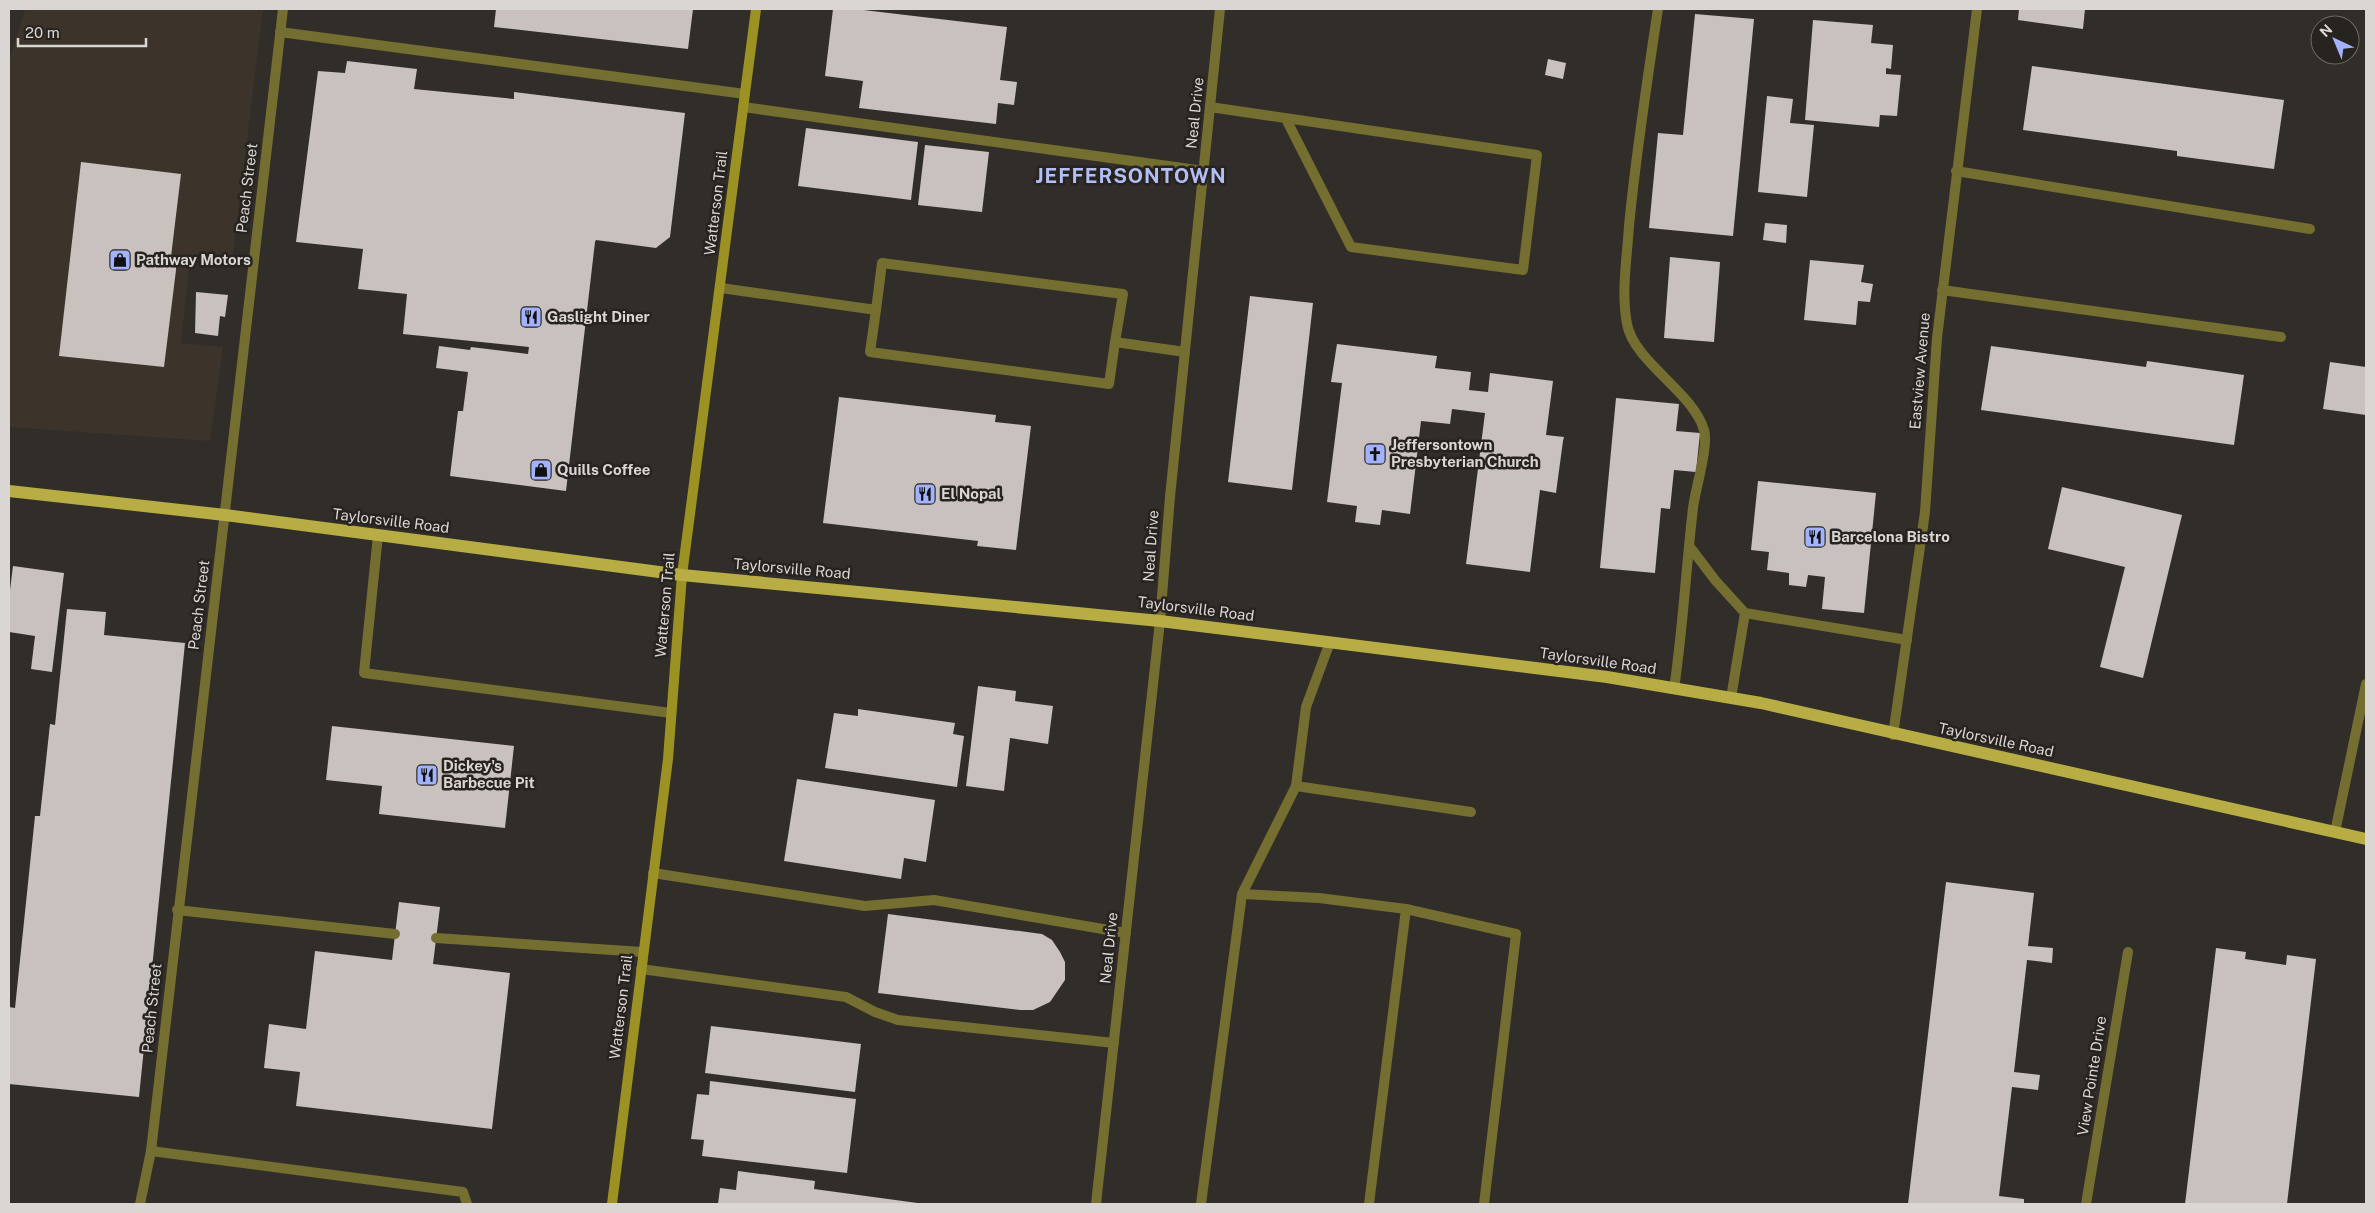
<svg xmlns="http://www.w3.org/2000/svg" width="2375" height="1213" viewBox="0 0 2375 1213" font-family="'Public Sans',sans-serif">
<rect width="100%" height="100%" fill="#312d29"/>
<path fill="#3c342b" d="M25,9H263L232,262L190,260L181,343L223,347L210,441L9,427V62Z"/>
<path fill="#c8c1be" d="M496,9H693L688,49L494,27Z
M833,9H855L1007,27L1000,80L1017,82L1014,105L998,103L996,124L859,108L863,81L825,76Z
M2019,9H2085L2083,29L2018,20Z
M1695,14L1754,19L1733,236L1649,228L1658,133L1683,135Z
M1813,20L1873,25L1871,43L1893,45L1891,69L1886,68V74L1901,75L1897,116L1880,115L1879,127L1805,120Z
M1548,59L1566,63L1563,79L1545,75Z
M347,61L417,69L414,89L514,99V92L685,113L670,237L656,248L596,240L595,242L566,491L450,476L458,411H463L468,372L436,368L439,346L470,350L471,347L528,354L529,347L403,334L407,294L358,289L363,249L296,242L318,71L345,73Z
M2032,66L2284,100L2274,169L2177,156V151L2023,130Z
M1767,96L1793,99L1790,123L1814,125L1807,197L1758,192Z
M806,128L918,142L911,200L798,186Z
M925,145L989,152L982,212L918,205Z
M81,162L181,174L170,265L176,266V270L164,367L59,356Z
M1765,223L1787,225L1786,243L1763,240Z
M1670,257L1720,262L1714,342L1664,338Z
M1810,260L1864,265L1861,282L1873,284L1870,302L1858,301L1856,325L1804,320Z
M196,292L228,295L225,317L220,316L218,336L195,333Z
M1250,296L1313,303L1292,490L1228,482Z
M1337,344L1437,356L1435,368L1471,372L1469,390L1488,392L1490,373L1553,381L1546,435L1564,437L1563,441L1556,493L1540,490L1530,572L1466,564L1485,413L1452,409L1450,424L1421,421L1410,514L1382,510L1380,525L1355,522L1357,506L1327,502L1342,383L1331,382Z
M1991,346L2146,367L2147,361L2244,375L2234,445L1981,410Z
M2330,362L2366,367V415L2323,409Z
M839,397L996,415L995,422L1031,426L1016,550L977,546L978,541L823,523Z
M1616,398L1679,404L1676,431L1700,433L1696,472L1674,470L1670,509L1661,508L1655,573L1600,568Z
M1758,481L1876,493L1864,613L1822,609L1825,577L1808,575L1806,587L1789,585V573L1767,570L1769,552L1751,550Z
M2062,487L2182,515L2143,678L2100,667L2125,567L2048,549Z
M13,566L64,573L52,672L31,669L35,636L9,632V598Z
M67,609L106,612L104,635L185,643L139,1097L9,1084V1007L15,1008L35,816H40L50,724L55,725Z
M978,686L1016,691L1015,701L1053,706L1048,744L1010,738L1004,791L966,786Z
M858,709L955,723L953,734L964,736L957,787L825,768L834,713L858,716Z
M332,726L514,746L505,828L379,814L382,786L326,780Z
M797,779L935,800L926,862L904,858L901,879L784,861Z
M1946,882L2034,893L2028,946L2053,948L2052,963L2027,960L2014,1072L2040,1075L2038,1090L2012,1087L2001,1179L1999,1196L2024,1199V1204H1908Z
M399,902L440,907L433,964L510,973L492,1129L296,1106L300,1072L264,1068L269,1024L306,1029L315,951L392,960Z
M888,914L1042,934L1052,940L1060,952L1065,962V980L1050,1002L1033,1010H1020L878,993Z
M2216,948L2246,952L2245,959L2286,965L2287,955L2316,959L2287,1204H2185Z
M711,1026L861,1044L855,1092L705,1073Z
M710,1081L856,1099L847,1173L702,1156L704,1140L691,1139L697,1094L709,1095Z
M738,1171L815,1181L814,1189L925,1204H718L720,1188L736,1190Z"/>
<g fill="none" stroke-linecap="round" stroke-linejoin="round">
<path stroke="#746e31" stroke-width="10" d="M1658,9C1647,81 1636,153 1629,226C1627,258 1621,292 1627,324C1634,362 1693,392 1704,430C1709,446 1695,490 1693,508C1686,568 1683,628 1674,689
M280,32L745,94
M743,107L1204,171
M1210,107L1537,155L1523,270L1351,247L1286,119
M1956,171L2310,229
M721,288L876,310L882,263L1123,294L1115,342L1185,352
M1942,290L2281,337
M876,310L870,352L1109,384L1115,342
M378,535L364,673L671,713
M1690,547L1715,580L1745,613L1907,640
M1731,698L1745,613
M1296,786L1471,812
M2335,832L2366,684
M653,873L865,906L934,900L1126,933
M1242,894L1319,898L1406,909L1516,934L1484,1204
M177,910L395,934
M436,938L642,952
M641,969L846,997L875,1012L898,1020L1114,1043
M151,1151L463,1192L467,1204
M1201,1204L1242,894L1296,786L1306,707L1330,642
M1369,1204L1406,909"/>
<path stroke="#746e31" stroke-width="10" d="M1893,735L1925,512L1937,338L1977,9
M140,1204L151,1151L283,9
M1096,1204L1160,621L1170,497L1220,9
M2086,1204L2128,952"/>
<path stroke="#9c9223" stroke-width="10" d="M612,1204L668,759L682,575L756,9"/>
<path stroke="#b8ad44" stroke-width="12" d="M9,491L225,515L682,575L1160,621L1607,677L1761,703L2366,839"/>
</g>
<defs>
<g id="shop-square" transform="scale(1.125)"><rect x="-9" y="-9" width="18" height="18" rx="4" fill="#a2b2fd" stroke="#27231f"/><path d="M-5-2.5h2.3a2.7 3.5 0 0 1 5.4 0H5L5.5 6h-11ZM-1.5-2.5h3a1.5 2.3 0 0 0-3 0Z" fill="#111"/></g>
<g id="restaurant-square" transform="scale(1.125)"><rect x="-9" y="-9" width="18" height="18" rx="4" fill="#a2b2fd" stroke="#27231f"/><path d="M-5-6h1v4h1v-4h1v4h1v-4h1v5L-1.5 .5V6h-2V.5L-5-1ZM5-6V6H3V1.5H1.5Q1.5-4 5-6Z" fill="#111"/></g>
<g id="church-square" transform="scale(1.125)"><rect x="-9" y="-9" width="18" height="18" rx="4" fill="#a2b2fd" stroke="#27231f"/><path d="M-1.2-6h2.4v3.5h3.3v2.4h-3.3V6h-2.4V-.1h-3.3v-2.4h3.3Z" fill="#111"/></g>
</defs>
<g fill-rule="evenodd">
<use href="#shop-square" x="120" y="260"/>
<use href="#restaurant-square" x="531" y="317"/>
<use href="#church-square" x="1375" y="454"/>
<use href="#shop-square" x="541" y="470"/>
<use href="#restaurant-square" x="925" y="494"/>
<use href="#restaurant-square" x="1815" y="537"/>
<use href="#restaurant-square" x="427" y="775"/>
</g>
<g text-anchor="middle" stroke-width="5" stroke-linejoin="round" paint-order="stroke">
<g font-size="15" fill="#d9d6d3" stroke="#27231f">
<text transform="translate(1195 113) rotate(-84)" y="5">Neal Drive</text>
<text transform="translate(247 188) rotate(-83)" y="5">Peach Street</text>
<text transform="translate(716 203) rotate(-83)" y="5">Watterson Trail</text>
<text transform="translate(1920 371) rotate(-85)" y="5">Eastview Avenue</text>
<text transform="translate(391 521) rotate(7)" y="5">Taylorsville Road</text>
<text transform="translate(1151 546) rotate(-86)" y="5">Neal Drive</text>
<text transform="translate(792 569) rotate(5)" y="5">Taylorsville Road</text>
<text transform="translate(199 605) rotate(-83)" y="5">Peach Street</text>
<text transform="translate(665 605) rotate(-85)" y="5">Watterson Trail</text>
<text transform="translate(1196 609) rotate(7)" y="5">Taylorsville Road</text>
<text transform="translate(1598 661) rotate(8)" y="5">Taylorsville Road</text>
<text transform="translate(1996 740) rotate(12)" y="5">Taylorsville Road</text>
<text transform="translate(1109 948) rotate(-84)" y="5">Neal Drive</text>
<text transform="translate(621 1007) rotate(-83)" y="5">Watterson Trail</text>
<text transform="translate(152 1008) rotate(-84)" y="5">Peach Street</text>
<text transform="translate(2092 1076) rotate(-81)" y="5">View Pointe Drive</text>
</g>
<g font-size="15" font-weight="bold" fill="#d9d6d3" stroke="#27231f" text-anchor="start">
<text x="136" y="265">Pathway Motors</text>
<text x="547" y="322">Gaslight Diner</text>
<text x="1391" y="450">Jeffersontown<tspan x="1391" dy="17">Presbyterian Church</tspan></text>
<text x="557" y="475">Quills Coffee</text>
<text x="941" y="499">El Nopal</text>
<text x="1831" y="542">Barcelona Bistro</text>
<text x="443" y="771">Dickey's<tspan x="443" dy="17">Barbecue Pit</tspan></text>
</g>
<g font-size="20" font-weight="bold" letter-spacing="1" fill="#b2bff6" stroke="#27231f">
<text x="1131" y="183">JEFFERSONTOWN</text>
</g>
</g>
<rect width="2375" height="1213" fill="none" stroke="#d9d6d3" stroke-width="20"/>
<g transform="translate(2335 40) rotate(316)"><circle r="24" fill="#27231f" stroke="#6e6b67"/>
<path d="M0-4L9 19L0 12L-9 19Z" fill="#a2b2fd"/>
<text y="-8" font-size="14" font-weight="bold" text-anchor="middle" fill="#d9d6d3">N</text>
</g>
<path d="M18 38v8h128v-8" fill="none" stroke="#d9d6d3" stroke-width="2.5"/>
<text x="25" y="38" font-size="15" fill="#d9d6d3" stroke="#27231f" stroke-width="4" paint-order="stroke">20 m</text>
</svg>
